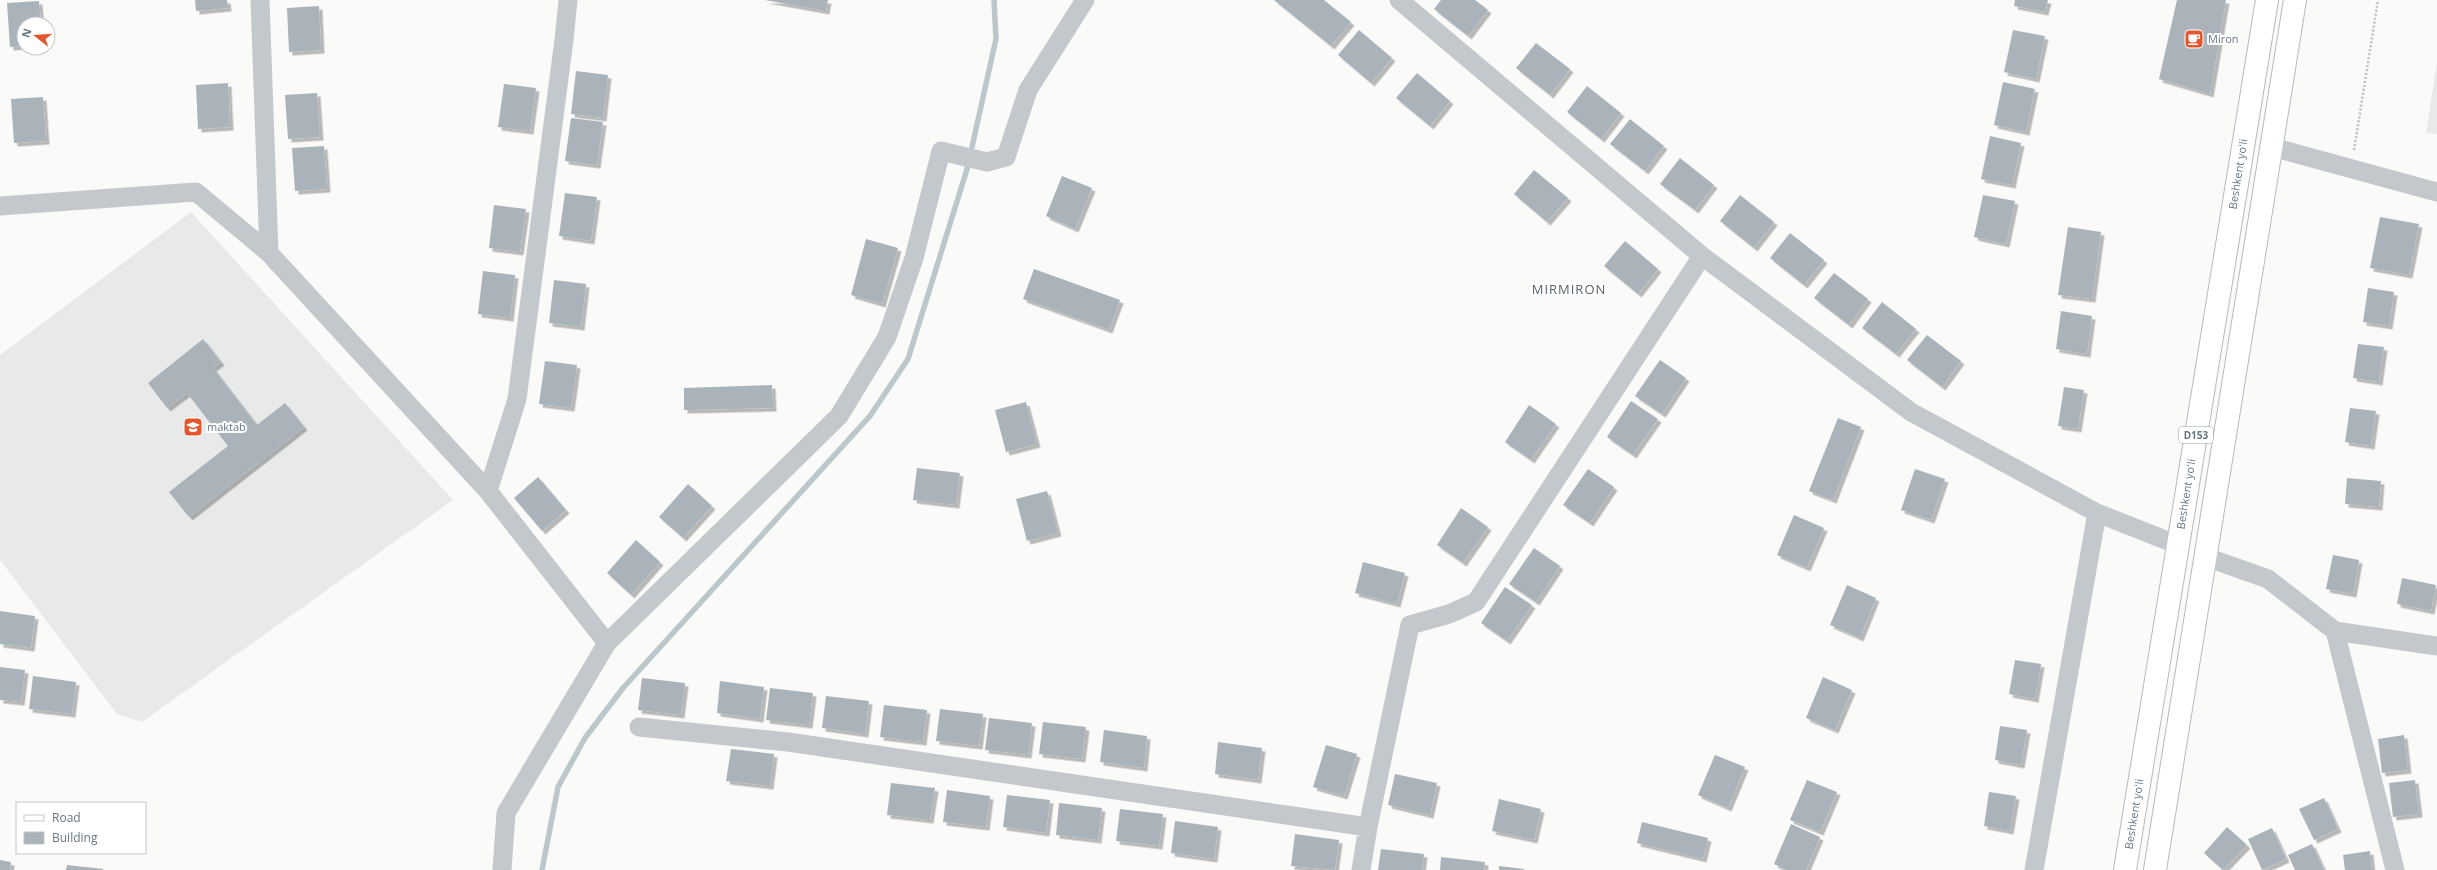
<svg xmlns="http://www.w3.org/2000/svg" width="2437" height="870" viewBox="0 0 2437 870" font-family="'Open Sans',sans-serif">
<defs>
<filter id="shadow"><feDropShadow dx="3.5" dy="3.5" stdDeviation="0" flood-color="#0004"/></filter>
</defs>
<rect width="100%" height="100%" fill="#fafaf8"/>
<path fill="#e8e9e9" d="M2437,63V134L2426,133Z
M191,212L453,500L142,722L117,714L0,560V355Z"/>
<g fill="none" stroke-linecap="round" stroke-linejoin="round">
<path stroke="#bbc7cb" stroke-width="5.5" d="M972,147L996,39L994,0
M542,870L558,787L585,738L623,688L870,416L908,359L968,166"/>
</g>
<path fill="#aab3b9" filter="url(#shadow)" d="M195,0H227L228,8L196,11Z
M765,0H828L826,11Z
M1274,0H1324L1351,22L1331,46Z
M1441,0H1475L1488,10L1468,36L1434,9Z
M2015,0H2048L2045,12L2014,6Z
M2177,0H2226L2210,94L2159,79Z
M39,1L41,24H24V46L10,47L7,3Z
M319,6L321,50L289,52L287,8Z
M1359,30L1392,58L1371,83L1338,55Z
M2013,30L2045,36L2036,79L2004,72Z
M1536,43L1570,69L1550,95L1516,68Z
M576,71L608,75L603,118L571,114Z
M1417,73L1450,101L1430,126L1396,98Z
M2003,82L2035,89L2026,132L1994,125Z
M228,83L230,127L198,129L196,85Z
M504,84L536,88L530,131L498,127Z
M1587,86L1621,113L1601,139L1567,112Z
M317,93L320,137L288,139L285,95Z
M43,97L46,141L14,143L11,99Z
M571,118L603,122L597,165L565,161Z
M1630,119L1664,146L1645,171L1610,144Z
M1990,136L2021,143L2012,185L1981,179Z
M324,146L327,189L295,191L292,148Z
M1680,158L1714,185L1695,210L1660,184Z
M1534,170L1568,198L1547,222L1514,194Z
M1062,176L1092,188L1075,229L1046,216Z
M565,193L597,197L591,241L559,236Z
M1740,195L1774,222L1754,248L1720,221Z
M1983,195L2015,201L2006,244L1974,237Z
M494,205L526,209L520,252L489,248Z
M2380,217L2419,224L2409,275L2370,268Z
M2068,227L2101,232L2092,299L2058,295Z
M1790,233L1824,260L1804,285L1770,258Z
M866,239L898,248L882,304L851,295Z
M1625,241L1658,269L1638,294L1604,266Z
M1034,269L1120,300L1109,330L1023,299Z
M483,271L515,275L510,318L478,314Z
M1834,273L1868,299L1849,325L1814,298Z
M554,280L586,284L581,327L549,323Z
M2368,288L2394,292L2389,326L2363,322Z
M1882,302L1916,329L1896,354L1862,328Z
M2061,311L2092,316L2087,354L2056,349Z
M1927,335L1961,361L1942,387L1907,360Z
M203,339L221,362L213,368L257,425L285,403L304,427L189,517L169,492L228,446L187,393L167,408L148,383Z
M2358,344L2384,347L2379,382L2353,378Z
M1660,360L1686,378L1662,414L1635,396Z
M545,361L577,365L571,408L539,404Z
M772,385L773,408L684,410V388Z
M2064,387L2084,390L2078,429L2058,426Z
M1631,401L1658,419L1633,455L1607,437Z
M1026,402L1037,444L1006,452L995,410Z
M1529,405L1556,424L1531,460L1505,442Z
M2350,408L2376,411L2371,446L2345,442Z
M1838,418L1861,427L1833,500L1809,491Z
M917,468L960,473L956,505L913,500Z
M1588,469L1614,487L1590,523L1563,505Z
M1915,469L1945,479L1931,520L1901,510Z
M538,477L566,510L542,531L514,498Z
M2347,478L2381,481L2379,507L2345,504Z
M688,484L712,506L683,538L659,517Z
M1047,491L1058,533L1027,541L1016,499Z
M1461,508L1488,527L1463,563L1437,545Z
M1794,515L1824,528L1807,568L1777,555Z
M636,540L660,562L631,595L607,573Z
M1534,548L1560,566L1536,602L1509,584Z
M2333,555L2359,560L2353,594L2326,589Z
M1363,562L1405,573L1397,604L1355,593Z
M2402,578L2436,585L2431,611L2397,604Z
M1847,585L1876,598L1860,638L1830,625Z
M1505,587L1532,605L1507,641L1481,623Z
M0,611L35,616L31,648L0,644Z
M2015,660L2041,664L2035,699L2009,694Z
M0,667L25,670L21,702L0,700Z
M33,676L76,682L72,714L29,709Z
M1823,677L1852,690L1835,730L1806,718Z
M642,678L685,683L681,715L638,710Z
M720,681L764,687L760,719L717,713Z
M770,688L813,693L809,725L766,720Z
M826,696L869,701L865,734L822,728Z
M884,705L927,710L923,742L880,737Z
M940,709L983,714L979,746L936,741Z
M989,718L1032,723L1028,755L985,750Z
M1043,722L1086,727L1082,759L1039,754Z
M2000,726L2027,730L2021,765L1995,760Z
M1104,730L1147,736L1144,768L1100,762Z
M2404,735L2408,770L2382,773L2378,739Z
M1218,742L1262,748L1258,780L1215,774Z
M1326,745L1357,754L1344,796L1313,787Z
M731,749L774,754L770,786L726,781Z
M1715,755L1745,767L1728,808L1698,795Z
M1395,774L1437,783L1430,815L1388,805Z
M1807,780L1837,792L1820,832L1790,820Z
M2415,780L2419,814L2393,817L2389,783Z
M891,783L935,788L930,820L887,815Z
M947,790L990,796L986,827L943,822Z
M1989,792L2016,796L2010,831L1984,826Z
M1007,795L1050,800L1046,833L1003,827Z
M2324,798L2338,829L2314,840L2299,809Z
M1499,799L1541,809L1534,840L1492,831Z
M1059,803L1102,808L1098,840L1056,835Z
M1120,809L1163,814L1159,846L1116,841Z
M1175,821L1218,827L1214,859L1171,853Z
M1642,822L1708,838L1703,859L1637,843Z
M1791,824L1820,837L1806,870H1787L1774,864Z
M2227,827L2247,845L2223,870L2204,853Z
M2272,828L2286,859L2262,870L2248,839Z
M1295,834L1339,840L1335,870L1291,866Z
M2312,844L2324,870H2295L2288,855Z
M1381,849L1424,854L1422,870H1378Z
M2370,851L2372,870H2345L2343,855Z
M1441,857L1485,862L1484,870H1440Z
M0,860L11,862L10,870H0Z
M67,865L103,869V870H66Z
M1499,866L1524,869V870H1499Z"/>
<g fill="none" stroke-linecap="round" stroke-linejoin="round">
<g stroke="#b5babe" stroke-width="24">
<path id="primary" d="M2125,870L2267,0
M2155,870L2295,0"/>
</g>
<path stroke="#bbbfc2" stroke-width="2.5" stroke-dasharray="2 2" stroke-linecap="butt" d="M2354,150L2378,0"/>
<path stroke="#c3c8cc" stroke-width="19" d="M260,0L269,253
M1399,0L1702,256L1911,412L2097,513L2178,545
M2272,147L2437,192
M0,206L196,192L269,253L488,491L607,643
M488,491L517,399L564,40L568,0
M2206,557L2268,579L2335,631L2437,646
M2335,631L2395,870
M639,727L788,742L1368,827
M502,870L506,813L607,643L839,416L887,337L914,258L941,151L987,162L1006,157L1028,90L1085,0
M1361,870L1368,827L1410,625L1449,614L1476,602L1702,256
M2034,870L2097,513"/>
<use href="#primary" stroke="#fff" stroke-width="22"/>
</g>
<defs>
<g id="cafe-square" transform="scale(1)"><rect x="-9" y="-9" width="18" height="18" rx="4" fill="#e4572e" stroke="#fff"/><path d="M-5.5-4.5H6V0H3Q3 3.5 0 3.5H-2.5Q-5.5 3.5-5.5 0ZM3-3.2v2h1.7v-2ZM-6 4.5H4V6H-6Z" fill="#fff"/></g>
<g id="school-square" transform="scale(1)"><rect x="-9" y="-9" width="18" height="18" rx="4" fill="#e4572e" stroke="#fff"/><path d="M0-5L7-2L0 1L-7-2ZM-4 1L0 2.5L4 1V4Q0 6-4 4Z" fill="#fff"/></g>
</defs>
<g fill-rule="evenodd">
<use href="#cafe-square" x="2194" y="39"/>
<use href="#school-square" x="193" y="427"/>
</g>
<g text-anchor="middle" stroke-width="4" stroke-linejoin="round" paint-order="stroke">
<rect fill="#fff" stroke="#939fa8" stroke-width="1" x="2179" y="427" width="34" height="16" rx="3"/>
<g font-size="10" font-weight="bold" fill="#657683">
<text x="2196" y="439">D153</text>
</g>
<g font-size="11" fill="#657683" stroke="#fff" text-anchor="start">
<text x="2208" y="43">Miron</text>
<text x="207" y="431">maktab</text>
</g>
<g font-size="11" fill="#657683" stroke="#fff">
<text transform="translate(2238 174) rotate(-81)" y="4">Beshkent yoʻli</text>
<text transform="translate(2186 494) rotate(-81)" y="4">Beshkent yoʻli</text>
<text transform="translate(2134 814) rotate(-81)" y="4">Beshkent yoʻli</text>
</g>
<g font-size="13" letter-spacing="1" fill="#57646e" stroke="#fff">
<text x="1569" y="294">MIRMIRON</text>
</g>
</g>
<rect x="16" y="802" width="130" height="52" fill="#ffffff" stroke="#c1c8cd"/>
<rect x="24" y="815" width="20" height="6" fill="#ffffff" stroke="#c1c8cd"/>
<text x="52" y="822" font-size="12" fill="#657683">Road</text>
<rect x="24" y="832" width="20" height="12" fill="#aab3b9" stroke="#c1c8cd"/>
<text x="52" y="842" font-size="12" fill="#657683">Building</text>
<g transform="translate(36 36) rotate(287)"><circle r="19" fill="#ffffff" stroke="#c1c8cd"/>
<path d="M0-3L7 15L0 10L-7 15Z" fill="#e4572e"/>
<text y="-6" font-size="11" font-weight="bold" text-anchor="middle" fill="#657683">N</text>
</g>
</svg>
